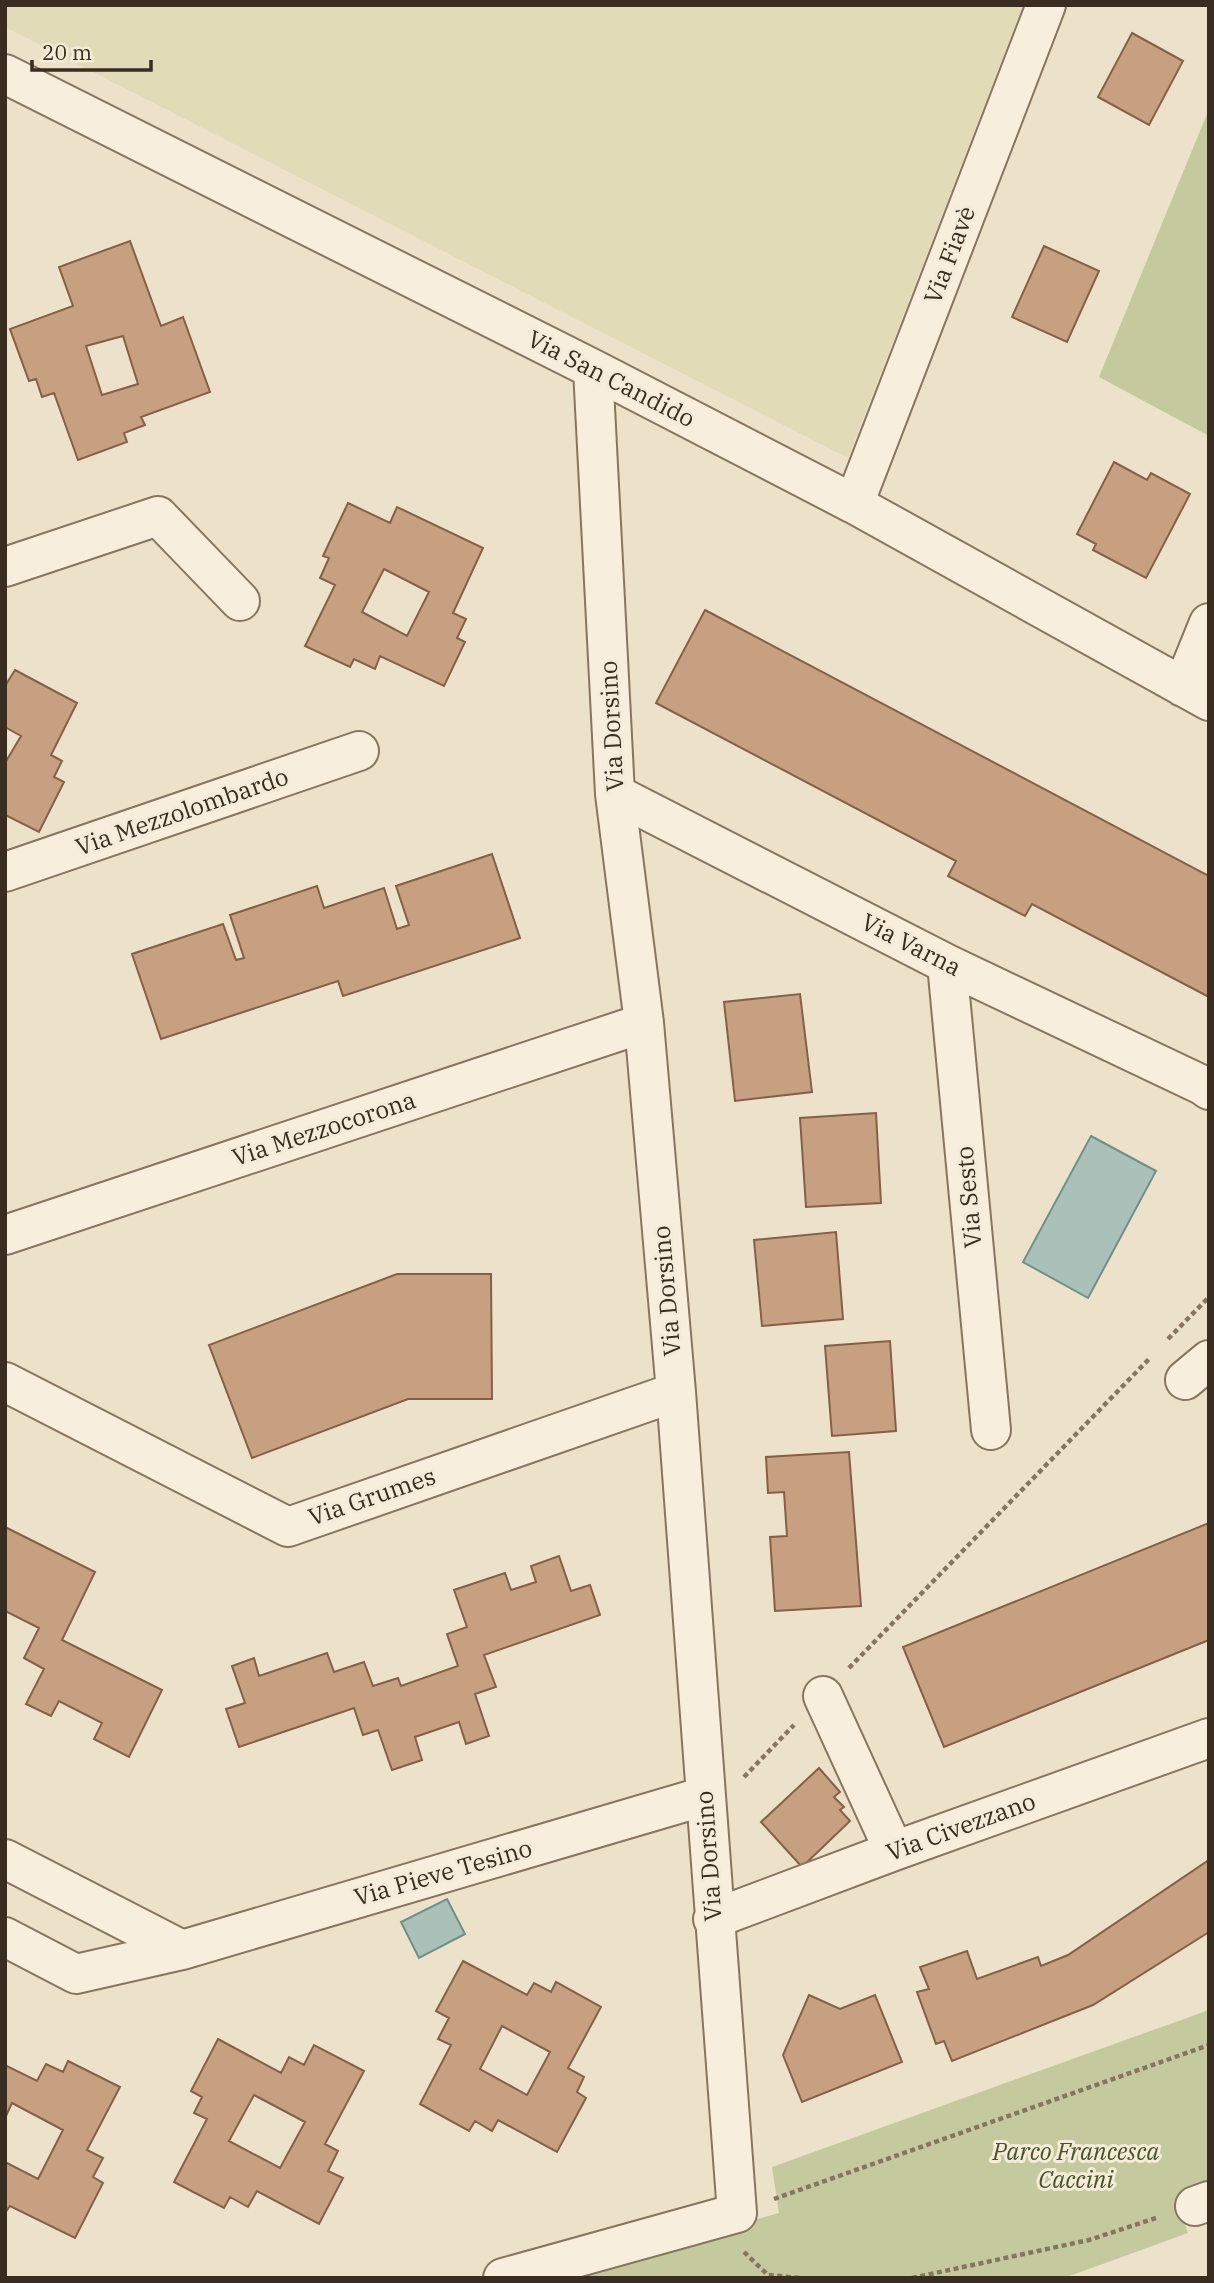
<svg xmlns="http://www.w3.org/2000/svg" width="1214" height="2283" viewBox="0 0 1214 2283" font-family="'IBM Plex Serif',serif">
<rect width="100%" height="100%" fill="#ece2c9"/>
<path fill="#e1dbb7" d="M5,5H1023L848,458L5,27Z"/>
<path fill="#c4ca9e" d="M1209,109V436L1099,377Z
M1209,2010V2190L1177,2201L1188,2233L1064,2278H547L779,2213L772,2167Z"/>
<path fill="#aac1ba" stroke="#708f88" stroke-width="2" d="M1091,1136L1156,1171L1088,1298L1023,1262Z
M447,1899L465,1934L419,1958L401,1922Z"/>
<path fill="#c7a082" stroke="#856046" stroke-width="2" fill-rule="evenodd" d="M1132,33L1183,61L1149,125L1098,97Z
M130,241L161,326L183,317L210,392L141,417L145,425L124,433L127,442L78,460L54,393L42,397L36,379L29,381L10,329L73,306L59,267ZM123,336L138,384L102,395L86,346Z
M1044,246L1099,271L1067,342L1012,317Z
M1114,462L1147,480L1151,473L1190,494L1146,578L1093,550L1096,544L1077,534Z
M348,503L390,523L397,507L483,548L453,613L466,619L457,638L465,642L444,686L380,656L375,669L354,659L350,667L305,646L335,585L320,578L329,558L323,556ZM384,569L429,592L407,636L362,612Z
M705,610L1209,876V997L1032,904L1025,916L948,876L956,861L656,703Z
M15,670L77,703L51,755L62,761L54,777L64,782L39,832L5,815V763L21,736L5,727V686Z
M492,854L520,938L343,996L338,981L161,1039L132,954L223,924L236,960L244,958L230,915L317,886L324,908L384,888L397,929L409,925L396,886Z
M800,994L812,1092L735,1101L724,1002Z
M876,1113L881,1203L806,1207L800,1118Z
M836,1232L843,1319L762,1326L754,1240Z
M397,1274H491L492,1399H408L252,1458L209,1345Z
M890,1341L896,1431L832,1436L825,1346Z
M849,1452L861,1606L775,1611L770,1537L787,1536L784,1492L768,1493L766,1457Z
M1209,1523V1640L944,1747L903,1647Z
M5,1527L95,1572L62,1640L162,1690L129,1757L94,1739L102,1723L59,1701L51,1716L26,1704L44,1669L24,1658L39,1628L5,1611Z
M559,1556L571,1591L590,1585L600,1615L484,1655L496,1687L475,1694L489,1736L466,1744L459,1722L415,1737L422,1760L392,1770L378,1730L363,1735L354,1708L239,1747L226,1709L245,1703L232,1666L254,1658L259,1676L327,1653L334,1672L364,1662L373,1686L398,1678L401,1686L458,1666L447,1634L467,1627L454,1590L505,1573L511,1590L536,1582L531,1566Z
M819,1768L840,1792L834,1797L844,1807L840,1810L850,1821L802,1867L761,1822Z
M1209,1860V1932L1093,2005L952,2061L944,2041L936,2044L917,1992L929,1989L920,1967L967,1951L977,1979L1038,1957L1041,1966L1068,1955Z
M463,1961L527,1995L534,1983L551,1992L556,1982L601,2007L568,2068L584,2077L577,2092L586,2098L557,2152L498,2120L492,2131L475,2121L469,2131L420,2104L451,2045L438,2039L449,2018L436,2011ZM502,2026L550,2052L527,2095L480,2069Z
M809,1995L840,2009L875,1995L902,2062L802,2102L783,2055Z
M218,2039L281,2073L289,2057L304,2065L314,2045L364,2071L325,2144L338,2151L328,2171L343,2178L319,2224L257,2191L248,2207L230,2197L224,2208L174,2182L207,2119L194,2113L202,2097L191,2091ZM254,2095L305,2122L280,2168L229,2141Z
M68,2061L120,2087L87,2150L103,2158L93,2177L103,2183L75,2238L10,2206L5,2213V2162L38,2179L63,2130L12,2103L5,2118V2065L37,2081L46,2064L63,2072Z"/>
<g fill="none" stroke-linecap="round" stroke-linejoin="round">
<g stroke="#87755f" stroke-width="42">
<path id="minor" d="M5,74L593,369L854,504L1209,701
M854,504L1046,5
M5,567L158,516L240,601
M1183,687L1209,623
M615,794L947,964L1202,1085L1209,1090
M5,872L359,751
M947,964L991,1430
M5,1235L644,1023
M1185,1380L1209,1360
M5,1382L288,1527L676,1392
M823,1696L894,1851
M5,1859L182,1950
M713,1919L894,1851L1209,1738
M5,1937L76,1974L182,1950L705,1796
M1195,2206L1209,2201
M503,2278L737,2213L676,1392L644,1023L615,794L593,369"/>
</g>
<path stroke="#87755f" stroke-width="4.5" stroke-dasharray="5 3.5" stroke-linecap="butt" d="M1168,1339L1209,1297
M849,1668L1150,1358
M744,1777L794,1725
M774,2199L1209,2045
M744,2252L768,2275L800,2278
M912,2278L1089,2240L1159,2217"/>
<use href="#minor" stroke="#f7efdc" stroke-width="38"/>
</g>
<g text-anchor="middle" stroke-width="6" stroke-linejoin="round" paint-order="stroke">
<g font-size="24" fill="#392d21" stroke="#f4ecd8">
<text transform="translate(950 255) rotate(-69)" y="8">Via Fiavè</text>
<text transform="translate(611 379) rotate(27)" y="8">Via San Candido</text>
<text transform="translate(612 726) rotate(-93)" y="8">Via Dorsino</text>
<text transform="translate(182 812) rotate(-19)" y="8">Via Mezzolombardo</text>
<text transform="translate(911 945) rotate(27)" y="8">Via Varna</text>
<text transform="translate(324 1129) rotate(-18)" y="8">Via Mezzocorona</text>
<text transform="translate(969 1197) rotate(-95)" y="8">Via Sesto</text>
<text transform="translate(667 1291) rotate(-95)" y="8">Via Dorsino</text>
<text transform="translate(372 1497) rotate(-19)" y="8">Via Grumes</text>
<text transform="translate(961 1827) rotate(-20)" y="8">Via Civezzano</text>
<text transform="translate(709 1856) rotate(-94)" y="8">Via Dorsino</text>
<text transform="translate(443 1873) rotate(-16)" y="8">Via Pieve Tesino</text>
</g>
<g font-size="24" font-style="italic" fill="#485429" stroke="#f4ecd8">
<text x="1076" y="2160">Parco Francesca<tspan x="1076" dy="28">Caccini</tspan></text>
</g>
</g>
<rect width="1214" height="2283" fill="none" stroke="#392d21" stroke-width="14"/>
<path d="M32 60v10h119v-10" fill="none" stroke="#392d21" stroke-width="3.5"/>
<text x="42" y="60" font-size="21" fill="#392d21" stroke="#f4ecd8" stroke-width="5" paint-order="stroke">20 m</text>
</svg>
